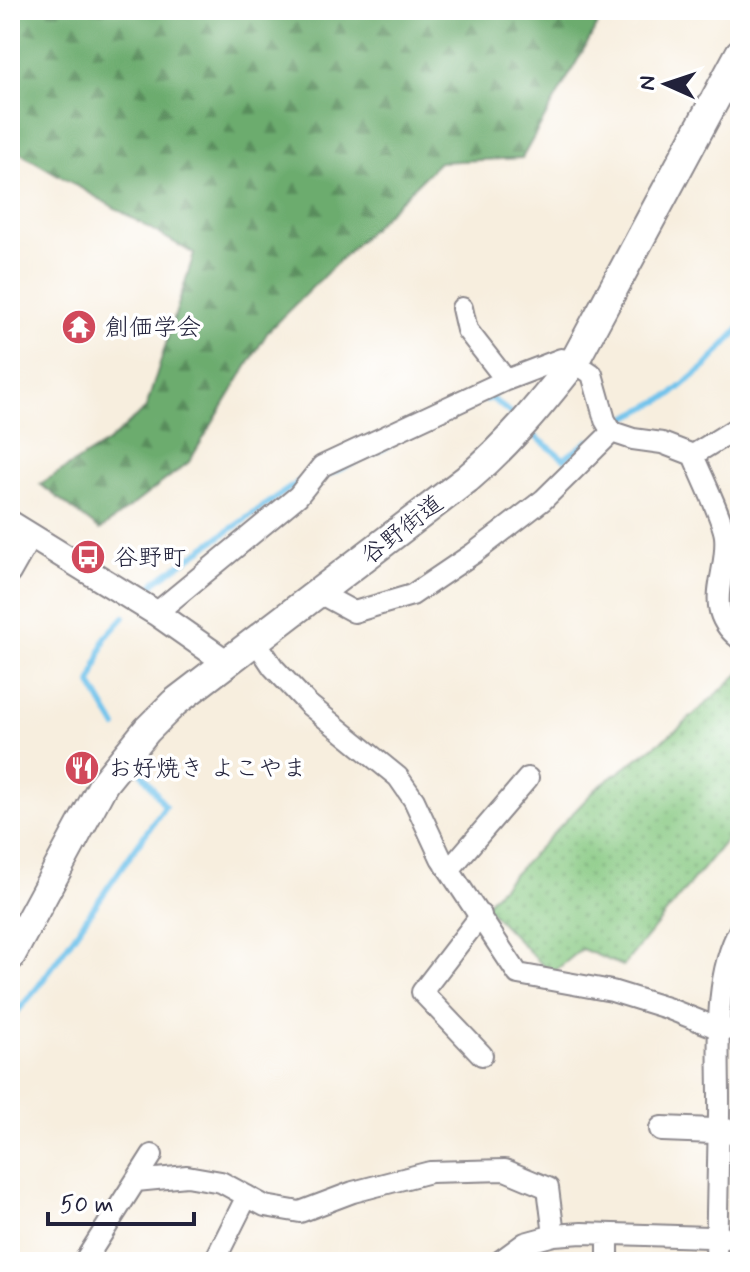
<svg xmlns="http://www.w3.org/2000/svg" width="750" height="1272" viewBox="0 0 750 1272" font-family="Mynerve,'Klee One',sans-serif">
<defs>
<pattern id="grass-dots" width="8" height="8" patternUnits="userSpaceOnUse" patternTransform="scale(2)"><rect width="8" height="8" fill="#85c880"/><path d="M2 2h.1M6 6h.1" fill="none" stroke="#6ca26a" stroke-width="1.8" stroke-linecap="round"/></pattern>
<pattern id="forest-firs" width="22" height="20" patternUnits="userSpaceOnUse" patternTransform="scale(2)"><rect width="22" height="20" fill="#6cac6e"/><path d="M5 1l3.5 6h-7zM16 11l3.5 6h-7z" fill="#588c5c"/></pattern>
</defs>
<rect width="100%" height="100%" fill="#fff"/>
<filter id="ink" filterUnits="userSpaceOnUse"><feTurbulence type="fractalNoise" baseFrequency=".0125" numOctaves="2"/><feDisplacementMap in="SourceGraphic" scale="16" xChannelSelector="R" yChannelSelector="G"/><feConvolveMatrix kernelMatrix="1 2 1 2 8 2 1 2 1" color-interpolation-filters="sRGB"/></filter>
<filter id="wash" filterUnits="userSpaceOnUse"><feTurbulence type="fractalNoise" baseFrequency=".006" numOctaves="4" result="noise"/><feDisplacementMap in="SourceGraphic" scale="32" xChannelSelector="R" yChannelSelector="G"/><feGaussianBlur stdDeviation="1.8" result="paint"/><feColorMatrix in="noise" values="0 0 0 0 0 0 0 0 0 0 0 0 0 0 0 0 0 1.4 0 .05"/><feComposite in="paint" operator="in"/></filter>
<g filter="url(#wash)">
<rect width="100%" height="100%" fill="#f7eede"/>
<path fill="url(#grass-dots)" stroke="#54755e" stroke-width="2" d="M740,673V823L623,966L582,949L551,974L484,905L596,789L679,728Z"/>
<path fill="url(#forest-firs)" stroke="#476754" stroke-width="2" d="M10,10H606L522,158L439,162L269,330L189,462L100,530L40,484L108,442L146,408L194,254L10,147Z"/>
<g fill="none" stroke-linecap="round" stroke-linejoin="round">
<path stroke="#6fc2eb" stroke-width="6" d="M486,400L491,398L513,415
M620,421L671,395L705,367L740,328
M536,437L564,459L589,441
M323,477L389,446
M148,591L156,581L300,481
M116,727L91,684L105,638L124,617
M10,1020L38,987L165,806L140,770"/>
</g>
</g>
<g filter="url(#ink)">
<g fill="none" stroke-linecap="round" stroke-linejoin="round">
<g stroke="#8c888c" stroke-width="24">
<path id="minor" d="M462,308L467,330L506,380
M693,455C700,473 723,519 725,536C729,576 700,608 740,639
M10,573L31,536
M319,593L354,612L412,595L474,553L543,500L612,432L633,439L662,443L693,455L740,426
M156,613L298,496L322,466L506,380L561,359L574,362L592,374L605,420L612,432
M255,640L273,667L308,704L398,777L414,800L441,858L518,974L612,991L667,1008L720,1029L740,1030
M449,870L528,778
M481,915L422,992L482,1055
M136,1181L187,1176L221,1182L265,1206L300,1212L353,1192L430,1172L505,1170L548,1188L554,1235
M84,1262L152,1155
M214,1262L247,1196
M499,1262L525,1243L554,1235L582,1233L740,1238
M608,1262V1234
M716,1262C717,1213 718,1164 719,1115C720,1058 711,980 740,929"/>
</g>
<g stroke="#8c888c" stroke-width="28">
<path id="tertiary" d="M10,523L156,613L226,662
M662,1129L740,1132"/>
</g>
<g stroke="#8c888c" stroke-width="32">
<path id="secondary" d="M10,957L104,783L147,730L174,703L467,479C507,445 541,404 574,362L740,53"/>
</g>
<use href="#minor" stroke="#fff" stroke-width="20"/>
<use href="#tertiary" stroke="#fff" stroke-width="24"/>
<use href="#secondary" stroke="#fff" stroke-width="28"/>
</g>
</g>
<defs>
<g id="temple-disc" transform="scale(1.8)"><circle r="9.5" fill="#d1495b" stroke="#fff"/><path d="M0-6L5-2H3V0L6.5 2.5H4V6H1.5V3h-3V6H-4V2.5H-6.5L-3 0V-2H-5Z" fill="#fff"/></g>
<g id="bus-disc" transform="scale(1.8)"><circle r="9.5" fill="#d1495b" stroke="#fff"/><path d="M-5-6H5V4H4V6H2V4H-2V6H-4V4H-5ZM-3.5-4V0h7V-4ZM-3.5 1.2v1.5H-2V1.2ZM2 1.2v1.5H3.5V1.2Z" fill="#fff"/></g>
<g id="restaurant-disc" transform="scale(1.8)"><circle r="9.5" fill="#d1495b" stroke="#fff"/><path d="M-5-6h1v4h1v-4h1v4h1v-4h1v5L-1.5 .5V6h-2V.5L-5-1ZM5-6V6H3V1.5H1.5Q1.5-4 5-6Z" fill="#fff"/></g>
</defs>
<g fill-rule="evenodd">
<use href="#temple-disc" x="79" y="327"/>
<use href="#bus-disc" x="88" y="557"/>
<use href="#restaurant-disc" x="82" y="768"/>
</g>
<g text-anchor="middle" stroke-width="7" stroke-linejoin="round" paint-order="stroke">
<g font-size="24" fill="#22223b" stroke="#fff" text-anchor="start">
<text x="105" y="335">創価学会</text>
<text x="114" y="565">谷野町</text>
<text x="108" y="776">お好焼き よこやま</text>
</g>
<g font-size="24" fill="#22223b" stroke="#fff">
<text transform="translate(402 529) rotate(-38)" y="8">谷野街道</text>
</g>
</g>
<rect width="750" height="1272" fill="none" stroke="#fff" stroke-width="40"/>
<g transform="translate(666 84) rotate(273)" stroke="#ffffff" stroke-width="6" paint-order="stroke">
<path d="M0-6L14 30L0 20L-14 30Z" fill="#22223b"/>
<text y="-12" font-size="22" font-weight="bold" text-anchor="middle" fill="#22223b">N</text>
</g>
<path d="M48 1212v12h146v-12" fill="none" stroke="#22223b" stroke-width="4"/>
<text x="60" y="1212" font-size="24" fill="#22223b" stroke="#ffffff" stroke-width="6" paint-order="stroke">50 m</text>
</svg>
